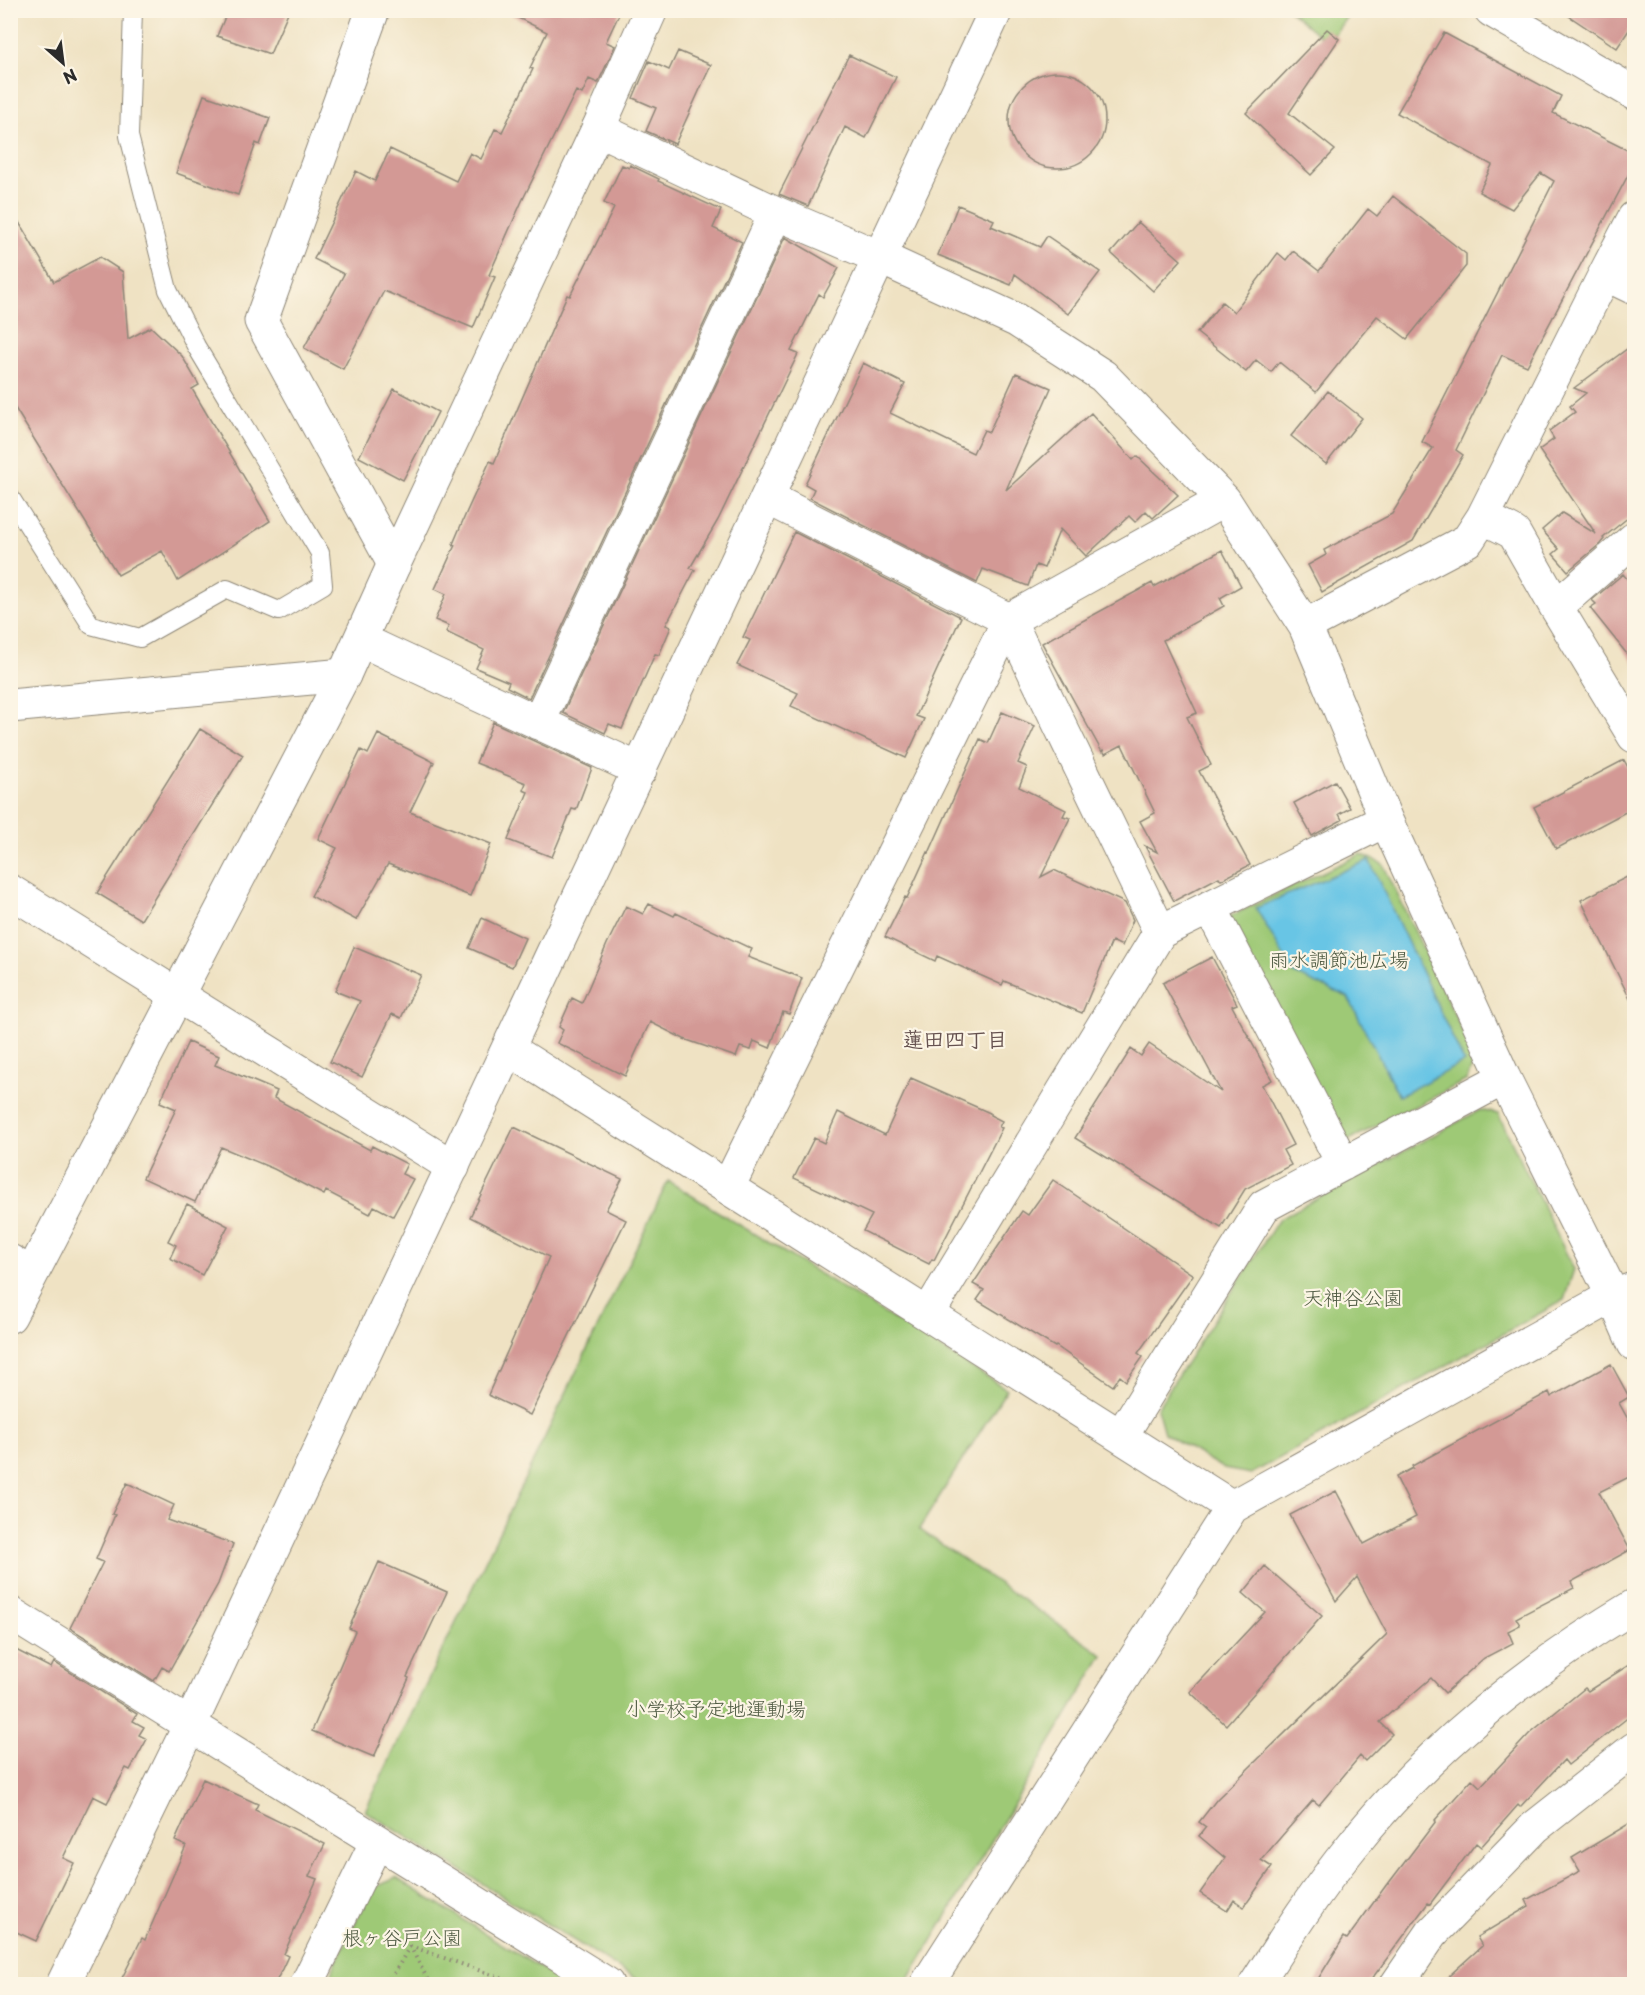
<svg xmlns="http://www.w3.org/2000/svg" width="1645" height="1995" viewBox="0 0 1645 1995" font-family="'Playpen Sans','Klee One',sans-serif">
<rect width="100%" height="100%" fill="#fcf5e5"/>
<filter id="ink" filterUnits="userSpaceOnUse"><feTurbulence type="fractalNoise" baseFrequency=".0167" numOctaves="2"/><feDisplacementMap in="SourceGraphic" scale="12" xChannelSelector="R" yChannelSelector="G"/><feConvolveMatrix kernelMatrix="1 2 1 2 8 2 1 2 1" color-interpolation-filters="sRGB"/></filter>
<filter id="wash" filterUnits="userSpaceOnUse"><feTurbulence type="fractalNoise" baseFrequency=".008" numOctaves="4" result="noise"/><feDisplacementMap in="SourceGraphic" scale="24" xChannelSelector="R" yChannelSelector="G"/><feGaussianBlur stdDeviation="1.35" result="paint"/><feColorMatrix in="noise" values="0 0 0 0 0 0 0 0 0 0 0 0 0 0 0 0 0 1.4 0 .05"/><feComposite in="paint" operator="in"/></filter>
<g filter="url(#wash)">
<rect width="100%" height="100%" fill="#efe2c3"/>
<path fill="#9ec976" stroke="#647a50" stroke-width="1.5" d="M1290,11H1351L1328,43Z
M1361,854L1383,864L1475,1058L1467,1080L1341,1144L1226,918Z
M1480,1110L1498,1114L1574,1269L1564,1300L1251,1474L1224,1469L1164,1433L1157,1408L1279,1219Z
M668,1181L1007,1389L919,1529L1103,1655L906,1984H644L365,1811Z
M396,1878L566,1984H326L371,1889Z"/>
<path fill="#67c5e5" stroke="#497888" stroke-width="1.5" d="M1369,860L1464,1062L1399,1096L1348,997L1294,974L1256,908Z"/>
<g id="blocks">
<path fill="#d39995" d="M228,10H289L270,54L217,36Z
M502,10H621L606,42L615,46L598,83L589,79L582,94L576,91L522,201L489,275L495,277L473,328L384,291L343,369L304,348L344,274L314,259L356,171L375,181L390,149L456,181L470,153L481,159L495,129L502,132L533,69L530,68L547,32Z
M1560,10H1635V21L1617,48Z
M1327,29L1339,39L1289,113L1335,150L1311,175L1246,113Z
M1444,33L1561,96L1553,113L1635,154V162L1527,366L1502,355L1456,450L1463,455L1413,541L1322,592L1308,565L1326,555L1324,550L1392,514L1433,448L1422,442L1554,181L1541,173L1512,209L1479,192L1492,165L1397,113Z
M678,51L711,65L675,144L646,131L656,108L633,98L649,61L669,70Z
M849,55L896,77L866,138L845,127L808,206L779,194Z
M1009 120a48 48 0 1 1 96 0a48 48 0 1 1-96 0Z
M204,95L270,118L260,145L256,143L238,195L176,173Z
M622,165L629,168L630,165L659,179L658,181L721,210L713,228L742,242L529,698L507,687L509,682L476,668L484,650L446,632L449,626L435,620L446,594L435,589L455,545L453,544L467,511L490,461L494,463L567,295L570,296L614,208L604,203Z
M1393,196L1466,254V266L1407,339L1377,316L1316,392L1279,362L1271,372L1256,360L1246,372L1197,333L1222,302L1234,312L1278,253L1286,260L1293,251L1319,271L1368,209L1377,216Z
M958,205L994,220L991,226L1040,247L1047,236L1100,272L1068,314L1015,274L1011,285L938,255Z
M10,207L54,282L100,257L123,272L128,339L151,327L182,356L199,385L192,389L270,521L178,581L162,551L118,575L10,400Z
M1138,222L1181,260L1153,291L1111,253Z
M785,237L839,268L823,297L819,294L791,351L798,354L718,520L690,568L695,570L666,625L671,627L659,655L655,654L622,729L609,724L605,733L563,713Z
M1635,343V512L1603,538L1604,539L1600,544L1568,571L1553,554L1559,549L1542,530L1562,513L1596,534L1539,450L1554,439L1549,431L1575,412L1570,406L1586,393L1574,388Z
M863,363L905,384L890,413L973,453L984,430L989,432L1016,373L1051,388L1006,490L1091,413L1133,460L1137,456L1178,495L1153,518L1146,511L1135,522L1129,516L1086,556L1060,529L1044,568L1036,565L1028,586L983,569L977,583L810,498L814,489L805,484Z
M394,389L438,412L403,480L359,457Z
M1328,391L1362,418L1326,464L1291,436Z
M794,532L961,617L916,716L924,719L906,758L791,706L798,693L737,665L750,640L743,637Z
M1222,550L1241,586L1220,598L1224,606L1163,640L1197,713L1187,717L1211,765L1199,771L1250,865L1221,880L1219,877L1174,901L1145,846L1157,852L1140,821L1155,813L1122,745L1105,754L1103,750L1102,752L1042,643L1152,583L1154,587Z
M1623,574L1635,588V664L1590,608L1596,604L1592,600Z
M1002,712L1035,726L1018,763L1027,767L1019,787L1066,810L1063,816L1070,818L1041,877L1054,870L1125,903L1133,920L1122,946L1112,941L1082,1013L1004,981L1002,985L937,956L935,961L885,937L905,897L907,898L928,852L929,853L980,739L988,743Z
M493,722L592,768L576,810L572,809L552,857L508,840L528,792L523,790L526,783L476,763Z
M200,729L243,755L141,920L97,893Z
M378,734L434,762L410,812L491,844L470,896L388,864L356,920L311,896L337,848L318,839L361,750L368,754Z
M1624,760L1635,780V807L1556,849L1534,807Z
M1335,781L1350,808L1339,814L1342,820L1312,836L1294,803Z
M1635,873V1009L1581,900Z
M649,904L674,916L676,913L752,949L748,957L802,978L789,1014L783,1012L770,1048L754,1041L751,1050L740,1047L736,1057L684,1039L650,1022L625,1076L557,1043L563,1030L559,1027L572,998L582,1003L607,944L626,906L643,914Z
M482,918L525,938L512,967L469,948Z
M354,947L421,975L401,1018L392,1014L362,1077L330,1062L360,1001L335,991Z
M1212,957L1237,1004L1232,1006L1272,1080L1262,1085L1293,1145L1283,1150L1291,1165L1245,1189L1221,1228L1075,1138L1131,1049L1141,1056L1149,1044L1221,1092L1163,983Z
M188,1042L219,1056L215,1065L277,1091L274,1098L370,1150L372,1146L407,1164L402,1174L413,1179L393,1216L374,1206L370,1214L326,1191L324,1195L274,1169L221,1147L195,1202L143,1178L176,1109L160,1102Z
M911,1078L990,1113V1115L1002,1121L999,1127L1002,1128L934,1260L932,1259L929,1264L863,1231L872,1215L794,1178L814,1138L824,1143L838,1112L885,1135Z
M514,1127L622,1179L606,1210L626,1220L530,1415L488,1395L549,1257L470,1217Z
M1053,1180L1193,1275L1138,1353L1143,1357L1126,1381L1120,1376L1113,1386L1056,1346L1055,1347L977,1300L984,1290L973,1284L1022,1211L1028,1215Z
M187,1204L228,1226L202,1275L170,1258L176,1245L168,1241Z
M1611,1364L1629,1397L1619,1403L1635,1432V1474L1599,1492L1630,1550L1571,1582L1574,1588L1516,1618L1520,1625L1508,1631L1513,1643L1484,1658L1445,1693L1431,1678L1380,1722L1392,1734L1365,1761L1360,1756L1319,1805L1313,1800L1261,1860L1272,1867L1244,1907L1234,1900L1227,1911L1200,1893L1225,1858L1199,1836L1206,1827L1199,1822L1217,1799L1387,1634L1357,1577L1336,1601L1290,1515L1336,1491L1364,1544L1416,1517L1396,1477L1413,1468L1412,1466L1549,1392L1551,1397Z
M127,1483L174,1505L167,1520L233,1544L218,1584L169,1671L162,1667L154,1681L70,1628L103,1562L96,1559L115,1515L112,1514Z
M379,1562L447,1592L407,1677L409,1678L374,1757L312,1731L355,1631L349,1628Z
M1265,1566L1322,1616L1226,1725L1190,1692L1265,1612L1243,1593Z
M10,1647L51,1668L54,1662L137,1714L133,1721L144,1727L139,1735L147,1739L130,1770L126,1768L107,1803L93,1796L63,1858L74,1863L36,1941L10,1929Z
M1635,1661V1712L1568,1765L1564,1760L1520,1807L1518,1805L1481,1847L1476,1843L1430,1904L1428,1903L1368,1984H1315L1344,1937L1347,1939L1387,1884H1388L1436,1821L1435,1820L1472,1779L1480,1787L1530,1733L1585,1688L1588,1691Z
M203,1779L258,1804L255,1810L325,1844L309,1876L317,1879L284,1954L288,1956L275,1984H119L142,1938L145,1940L186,1846L175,1841Z
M1635,1820V1984H1440L1482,1946L1477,1937L1529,1906L1526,1900L1580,1871L1572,1858Z"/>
</g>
</g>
<g filter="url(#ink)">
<use href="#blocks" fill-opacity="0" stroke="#8d8677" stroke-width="1.5"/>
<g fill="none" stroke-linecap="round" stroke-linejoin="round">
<g stroke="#8d8677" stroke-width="20">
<path id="lane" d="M10,497L91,625L140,638L227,589L279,611L323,585L320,553L196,346L168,290L129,136L133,10"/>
</g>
<g stroke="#8d8677" stroke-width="35">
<path id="street" d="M373,10L261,321L394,564
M598,129L776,213L879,257L1016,320L1103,376L1224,500L1305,626L1386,820L1504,1078L1613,1296L1634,1344
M1605,274L1634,288
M768,498L1009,620L1160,932
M1483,517L1514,533L1556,607L1634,736
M1556,607L1634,539
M1305,626L1468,540L1483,517L1605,274L1634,218
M361,640L640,770
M10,706L344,675
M538,723L776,213
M10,891L453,1167
M1210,907L1343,1164
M509,1049L1232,1507
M728,1187L1009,620L1224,500
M10,1261L31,1274
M928,1314L1160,932L1386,820
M1121,1436L1264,1206L1504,1078
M10,1613L607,1984
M307,1984L377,1841
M927,1984L1232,1507L1613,1296L1633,1289
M1397,1984L1432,1933L1535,1827L1634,1749"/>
</g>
<g stroke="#8d8677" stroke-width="35">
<path id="secondary" d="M1491,10L1634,93
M10,1316L344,675L394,564L598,129L651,10
M63,1984L190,1725L996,10
M1256,1984C1286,1937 1316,1890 1352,1846C1428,1750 1529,1669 1634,1606"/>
</g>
<path stroke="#8d8677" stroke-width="4" stroke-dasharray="1.5 4.5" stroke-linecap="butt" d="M410,1946L518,1984
M410,1946L430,1984
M388,1984L410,1946"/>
<use href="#lane" stroke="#fff" stroke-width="18"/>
<use href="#street" stroke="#fff" stroke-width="33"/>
<use href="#secondary" stroke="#fff" stroke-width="33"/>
</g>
</g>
<g text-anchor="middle" stroke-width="4.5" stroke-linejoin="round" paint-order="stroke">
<g font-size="20" fill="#4e5a42" stroke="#fcf5e5">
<text x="1339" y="967">雨水調節池広場</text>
<text x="1353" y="1305">天神谷公園</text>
<text x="716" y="1716">小学校予定地運動場</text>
<text x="402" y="1945">根ヶ谷戸公園</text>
</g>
<g font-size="21" font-weight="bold" fill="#665250" stroke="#fcf5e5">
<text x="955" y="1047">蓮田四丁目</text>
</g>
</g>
<rect width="1645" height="1995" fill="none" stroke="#fcf5e5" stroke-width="36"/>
<g transform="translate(63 63) rotate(152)" stroke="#fcf5e5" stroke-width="4.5" paint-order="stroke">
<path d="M0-4.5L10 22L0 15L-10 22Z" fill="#2b2b2b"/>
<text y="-9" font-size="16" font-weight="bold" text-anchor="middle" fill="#2b2b2b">N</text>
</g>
</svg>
